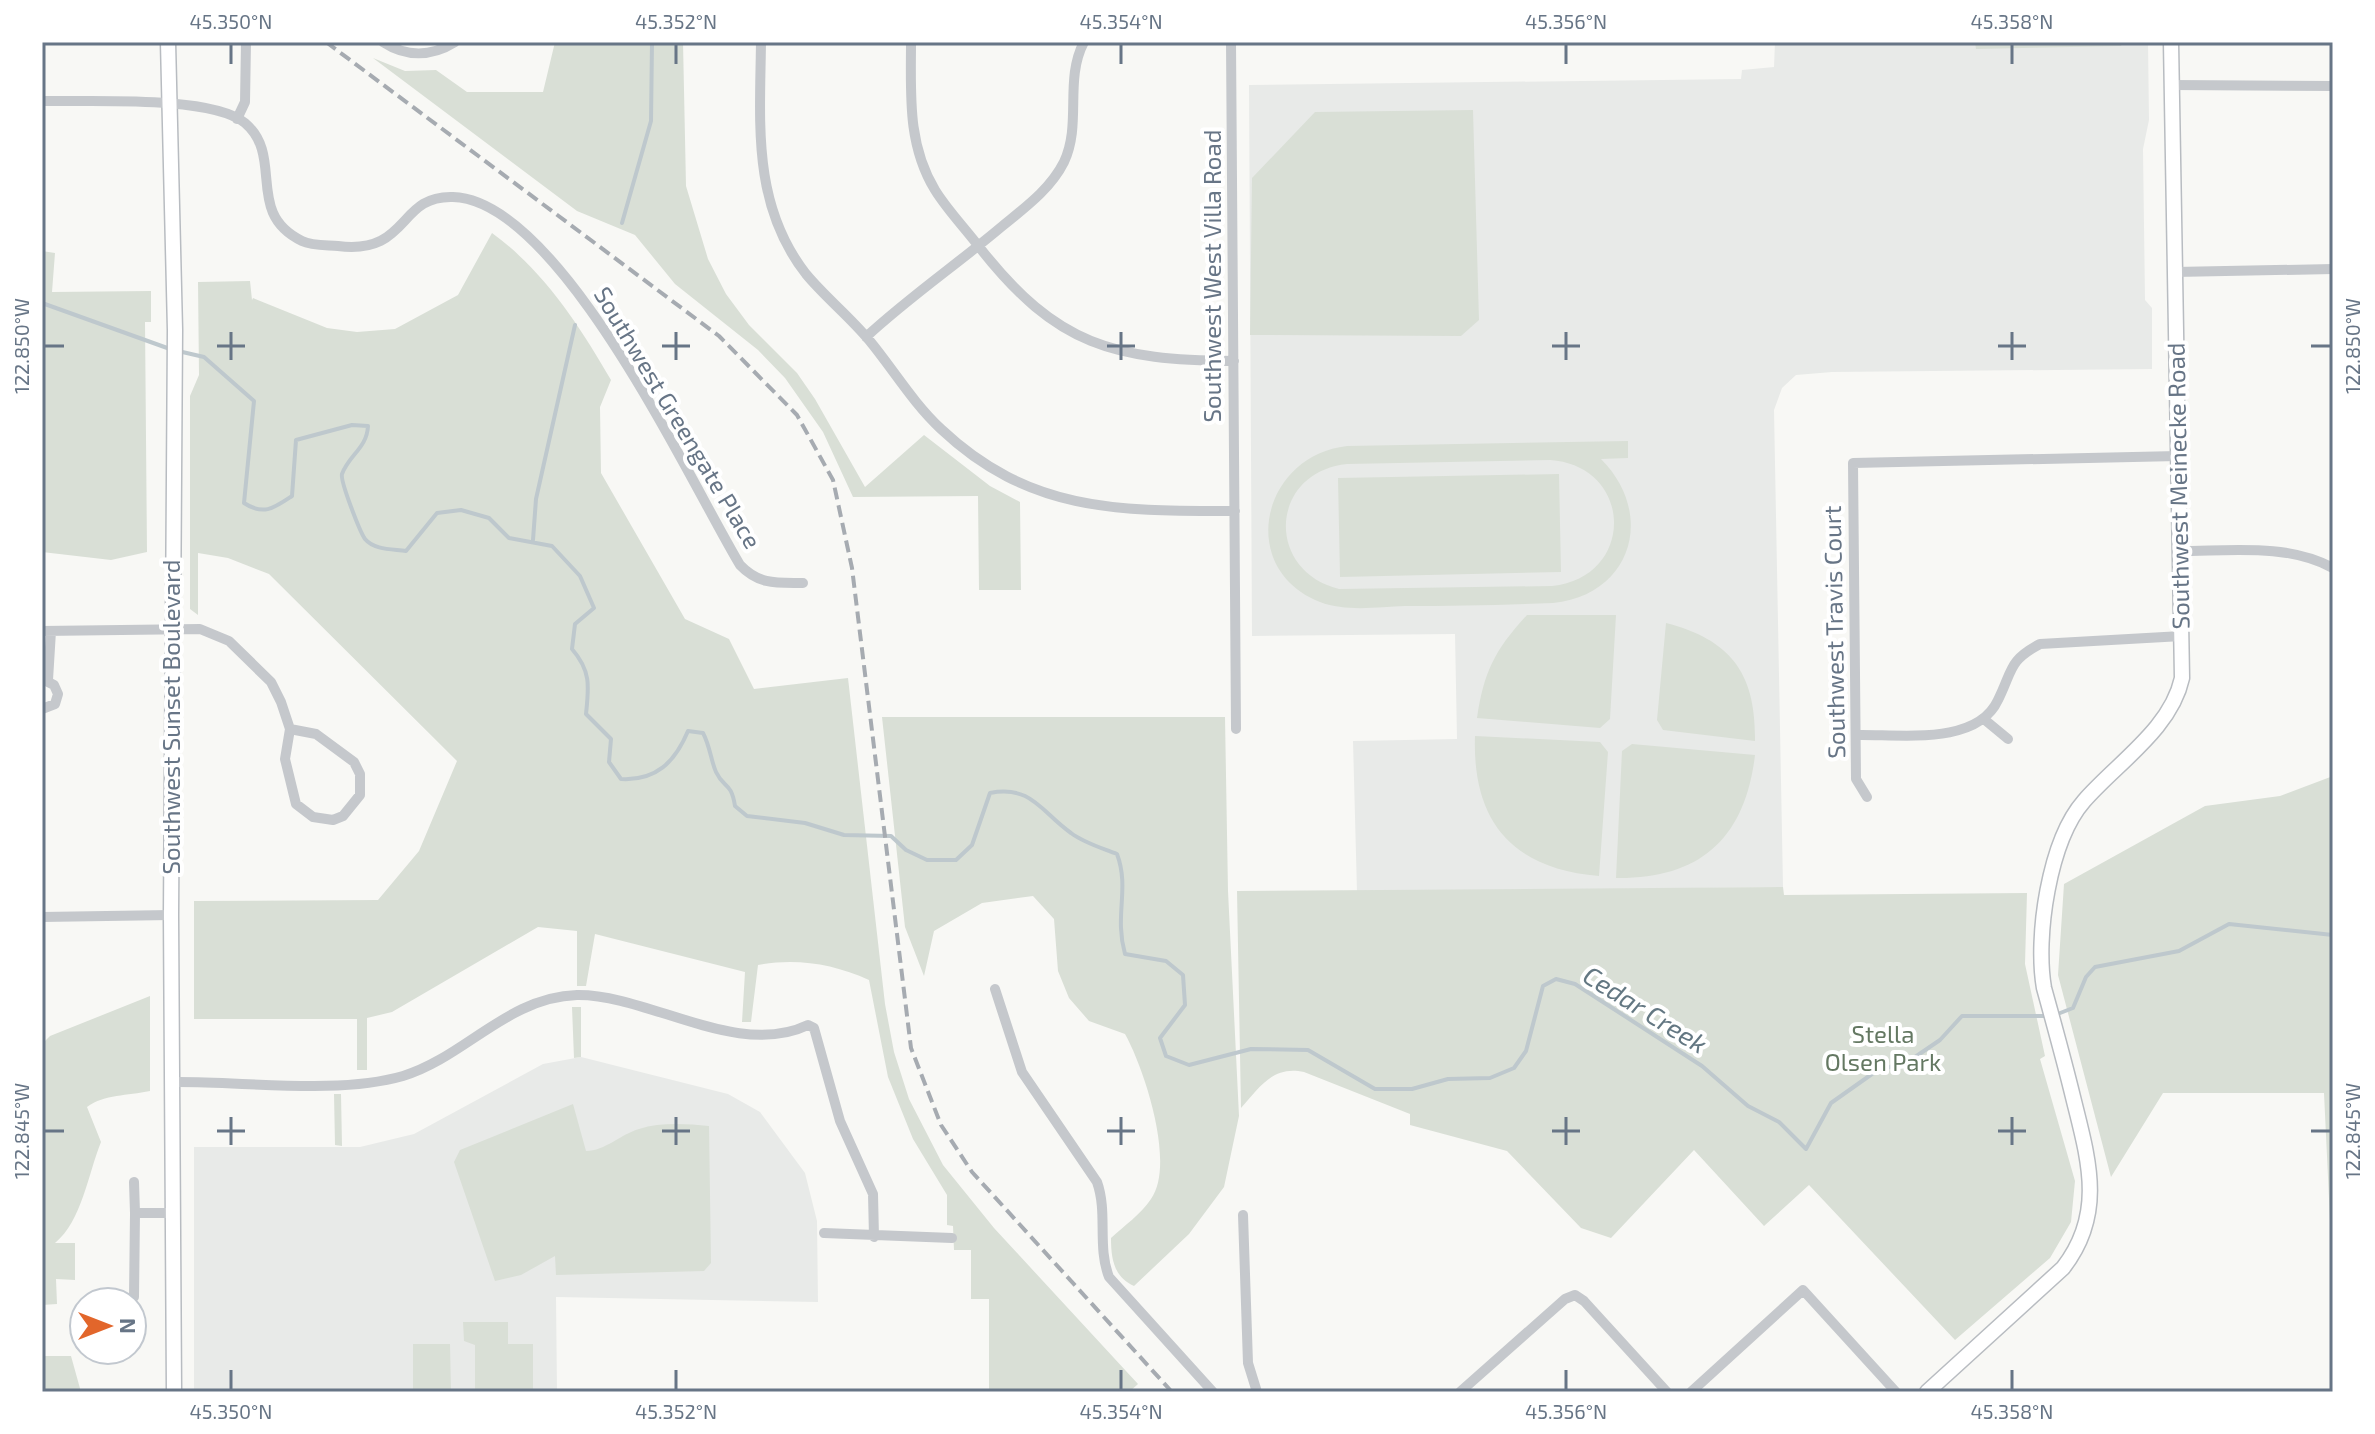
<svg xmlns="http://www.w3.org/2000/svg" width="2375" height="1434" viewBox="0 0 2375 1434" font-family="'Exo 2',sans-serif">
<rect width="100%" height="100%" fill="#f8f8f5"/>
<path fill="#e8eae8" d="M1775,42H2148L2149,120L2143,149L2145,300L2152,308V369L1832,372L1796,375L1782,388L1774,410L1783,887L1357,892L1353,741L1457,739L1455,634L1252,636L1249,85L1741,79L1742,70L1774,67Z
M581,1057L728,1094L760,1112L805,1173L817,1221L818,1302L556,1297L557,1392H194V1147H360L414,1134L543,1064Z"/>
<path fill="#d9dfd6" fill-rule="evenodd" d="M555,42H683L686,186L708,259L726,294L749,325L797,373L815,399L865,487L924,435L990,486L1020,502L1021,590H979L978,496L853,497L823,432L785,378L758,350L675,284L635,235L577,211L373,58L405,71L436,70L467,92H543Z
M1975,42H2123L2121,46L1976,49Z
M1473,110L1479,320L1461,336L1250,335L1252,178L1315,112Z
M492,233C544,271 579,325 611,380L600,407L601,473L685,619L729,639L754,689L848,678L885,1004L894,1052L909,1099L943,1165L994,1228L1138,1384L1129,1392H989V1299H971V1250H954L953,1226L947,1225V1195L913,1139L888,1077L869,980C833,964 797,958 758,965L751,1022H742L745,972L595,934L586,986H577V931L538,927L392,1012L367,1018V1070H357V1019H194V901L378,900L419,851L457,761L269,574L228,558L198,553V615L190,609V396L199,375L198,282L250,281L252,300L253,298L327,328L357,332L395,329L458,295Z
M42,251L55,253L52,292L151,291V322H145L147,552L111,560L42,552Z
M1628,441V458L1601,459C1656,514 1632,595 1553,603C1503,605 1454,606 1405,606C1378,607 1346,612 1320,602C1236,569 1261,456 1347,446ZM1550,460C1634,466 1636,577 1552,586L1339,589C1264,570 1270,472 1347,464Z
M1559,474L1561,572L1340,577L1338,478Z
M1527,615H1616L1610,719L1600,728L1477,718C1484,671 1495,650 1527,615Z
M1666,623C1731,640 1756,673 1755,741L1663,730L1657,720Z
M882,717H1225L1228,891L1239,1116L1224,1187L1189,1234L1134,1286C1114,1277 1111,1259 1111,1238C1124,1226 1141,1214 1151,1199C1176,1164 1144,1068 1125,1034L1089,1021L1069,998L1058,971L1054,919L1033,896L982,903L934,931L924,976L905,927Z
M1475,736L1600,742L1608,752L1599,876C1513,869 1472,822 1475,736Z
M1632,744L1755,755C1745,839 1700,879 1616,878L1622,751Z
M2333,776V1261L2332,1262L2324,1093H2163L2111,1177L2058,975L2064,884L2205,806L2280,796Z
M1783,887L1784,895L2027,893L2025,964L2045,1056L2040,1059L2075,1181L2071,1222L2050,1258L1955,1340L1809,1185L1764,1226L1694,1150L1611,1238L1581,1228L1507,1151L1410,1125V1114L1304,1072C1273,1065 1260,1087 1241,1108L1237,891Z
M150,996V1091C127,1096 105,1094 87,1107L101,1142C88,1174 82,1221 55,1243H75V1280L56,1279L57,1304L42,1305V1044L50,1036Z
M572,1007H581V1057L574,1058Z
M334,1094H341L342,1146L335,1145Z
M573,1104L586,1151C605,1151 621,1134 639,1129C661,1122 686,1124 709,1126L711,1263L704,1271L556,1275L555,1256L521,1275L495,1281L454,1162L460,1150Z
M463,1322H508V1344H533V1392H475V1345L464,1341Z
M413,1344H450L451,1392H413Z
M42,1347L45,1356H71L81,1392H42Z"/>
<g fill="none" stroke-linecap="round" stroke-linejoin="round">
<path stroke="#bec8cd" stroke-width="4" d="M622,223L651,121L652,42
M42,303L170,349
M178,351L204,357L254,401L244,503C264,516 274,508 292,496L296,440L352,425L368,426C367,448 349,455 342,474C340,481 360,532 365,539C374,550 393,549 406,551L437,513L461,510L489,518L509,538L552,546L580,576L594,608L575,624L572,649C591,671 589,686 586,714L611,739L609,762L621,779C656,781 675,762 688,731L703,733C710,746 711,761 716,772C724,789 731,781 735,806L747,816L805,823L844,835L891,836L906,850L927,860H956L972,845L990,793C1032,785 1041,812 1071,833C1084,843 1102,848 1117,854C1130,889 1114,915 1125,954L1166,961L1183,975L1185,1005L1160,1038L1166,1056L1189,1065L1251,1049L1308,1050L1375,1089H1412L1448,1079L1490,1078L1514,1068L1526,1051L1543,986L1556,979L1575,984L1702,1066L1748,1106L1779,1122L1806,1149L1831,1103L1872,1074L1915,1057L1940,1040L1962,1016H2046
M533,540L536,499L575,325
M2055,1015L2073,1008L2086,977L2095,967L2179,951L2229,924L2333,935"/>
<g stroke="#b8bcc1" stroke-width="17">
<path id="secondary" d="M168,42L175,330L171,915L174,1392
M1927,1392L2063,1268C2106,1213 2088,1158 2073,1097C2064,1060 2054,1024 2044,988C2035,937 2049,841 2084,801C2117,763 2171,729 2182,678L2171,42"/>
</g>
<path stroke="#c5c8cc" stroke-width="10" d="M383,42C406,57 431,57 455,42
M761,42C760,124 752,205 806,274C825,297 849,316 869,340C893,369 913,403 941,429C1030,513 1121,511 1235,511
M911,42C911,94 907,144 935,190C948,211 965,228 980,248C1057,346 1114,360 1234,361
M1231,42L1236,729
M2172,85L2333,86
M42,101C88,102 211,95 245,123C285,157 244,213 302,241C312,246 327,245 338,246C410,255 397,195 453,197C560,200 689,480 740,565C759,585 777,583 803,583
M237,119L245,102L246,42
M2175,272L2333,269
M866,337C908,298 956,265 1000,228C1023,209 1050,190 1064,162C1082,124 1064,80 1084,42
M2179,551C2230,551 2287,543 2333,568
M42,631L200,629L229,641L271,682L281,702L290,729L285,759L296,804L313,817L333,820L343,816L360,795V774L354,762L316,734L290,729
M48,680L51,631
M42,709L55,704L58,694L54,685L44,680
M1985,720L2008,739
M1857,735C1899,734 1977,746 1998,700C2013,670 2008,661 2040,644L2182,636
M1867,797L1856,779L1853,463L2178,456
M42,917L171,915
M995,989L1022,1072L1097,1182C1108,1213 1097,1246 1109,1277L1213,1392
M173,1082C243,1081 337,1095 403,1076C465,1057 508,997 577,995C648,994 737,1059 808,1025L814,1028L840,1121L873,1194L874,1237
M134,1182L135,1213
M1243,1215L1248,1363L1257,1392
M824,1233L952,1238
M134,1297L135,1213H174
M1460,1392L1565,1299L1575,1295L1584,1301L1667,1392
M1691,1392L1803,1290L1896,1392"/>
<use href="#secondary" stroke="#fff" stroke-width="14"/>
<path stroke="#a6abb1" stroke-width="4" stroke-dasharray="12 6" stroke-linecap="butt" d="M326,42L719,336L797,415L833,480L852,568L911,1048L941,1125L972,1172L1172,1392"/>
</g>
<path fill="none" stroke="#677586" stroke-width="3" d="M231,44V64M676,44V64M1121,44V64M1566,44V64M2012,44V64M231,332V360M676,332V360M1121,332V360M1566,332V360M2012,332V360M44,346H64M217,346H245M662,346H690M1107,346H1135M1552,346H1580M1998,346H2026M2311,346H2331M231,1117V1145M676,1117V1145M1121,1117V1145M1566,1117V1145M2012,1117V1145M44,1131H64M217,1131H245M662,1131H690M1107,1131H1135M1552,1131H1580M1998,1131H2026M2311,1131H2331M231,1370V1390M676,1370V1390M1121,1370V1390M1566,1370V1390M2012,1370V1390"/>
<g text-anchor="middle" stroke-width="8" stroke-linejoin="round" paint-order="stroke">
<g font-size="24" fill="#677586" stroke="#fff">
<text transform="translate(1213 276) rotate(-90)" y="8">Southwest West Villa Road</text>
<text transform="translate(677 418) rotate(59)" y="8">Southwest Greengate Place</text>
<text transform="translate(2179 486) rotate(-91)" y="8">Southwest Meinecke Road</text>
<text transform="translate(1835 632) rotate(-91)" y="8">Southwest Travis Court</text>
<text transform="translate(172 717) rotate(-90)" y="8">Southwest Sunset Boulevard</text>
</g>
<g font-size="24" fill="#647862" stroke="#fff">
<text x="1883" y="1043">Stella<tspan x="1883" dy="28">Olsen Park</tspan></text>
</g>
<g font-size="26" font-style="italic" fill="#637782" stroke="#fff">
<text transform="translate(1645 1010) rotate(32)" y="9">Cedar Creek</text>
</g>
</g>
<rect width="2375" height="1434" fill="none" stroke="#ffffff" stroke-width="88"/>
<g transform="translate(108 1326) rotate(90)"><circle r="38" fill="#ffffff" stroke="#c2c8cf" stroke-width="2"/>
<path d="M0-6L14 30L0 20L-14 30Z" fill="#e2662b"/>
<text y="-12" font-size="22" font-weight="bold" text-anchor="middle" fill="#677586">N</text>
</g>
<rect x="44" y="44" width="2287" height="1346" fill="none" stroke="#677586" stroke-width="3"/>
<g font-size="20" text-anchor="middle" fill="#677586">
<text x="231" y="29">45.350°N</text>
<text x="676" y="29">45.352°N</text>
<text x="1121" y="29">45.354°N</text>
<text x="1566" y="29">45.356°N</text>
<text x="2012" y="29">45.358°N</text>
<text transform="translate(2353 346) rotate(-90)" y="7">122.850°W</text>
<text transform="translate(22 346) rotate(-90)" y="7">122.850°W</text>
<text transform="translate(2353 1131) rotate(-90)" y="7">122.845°W</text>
<text transform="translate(22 1131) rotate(-90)" y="7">122.845°W</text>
<text x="231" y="1419">45.350°N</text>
<text x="676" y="1419">45.352°N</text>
<text x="1121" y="1419">45.354°N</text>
<text x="1566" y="1419">45.356°N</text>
<text x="2012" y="1419">45.358°N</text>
</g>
</svg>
